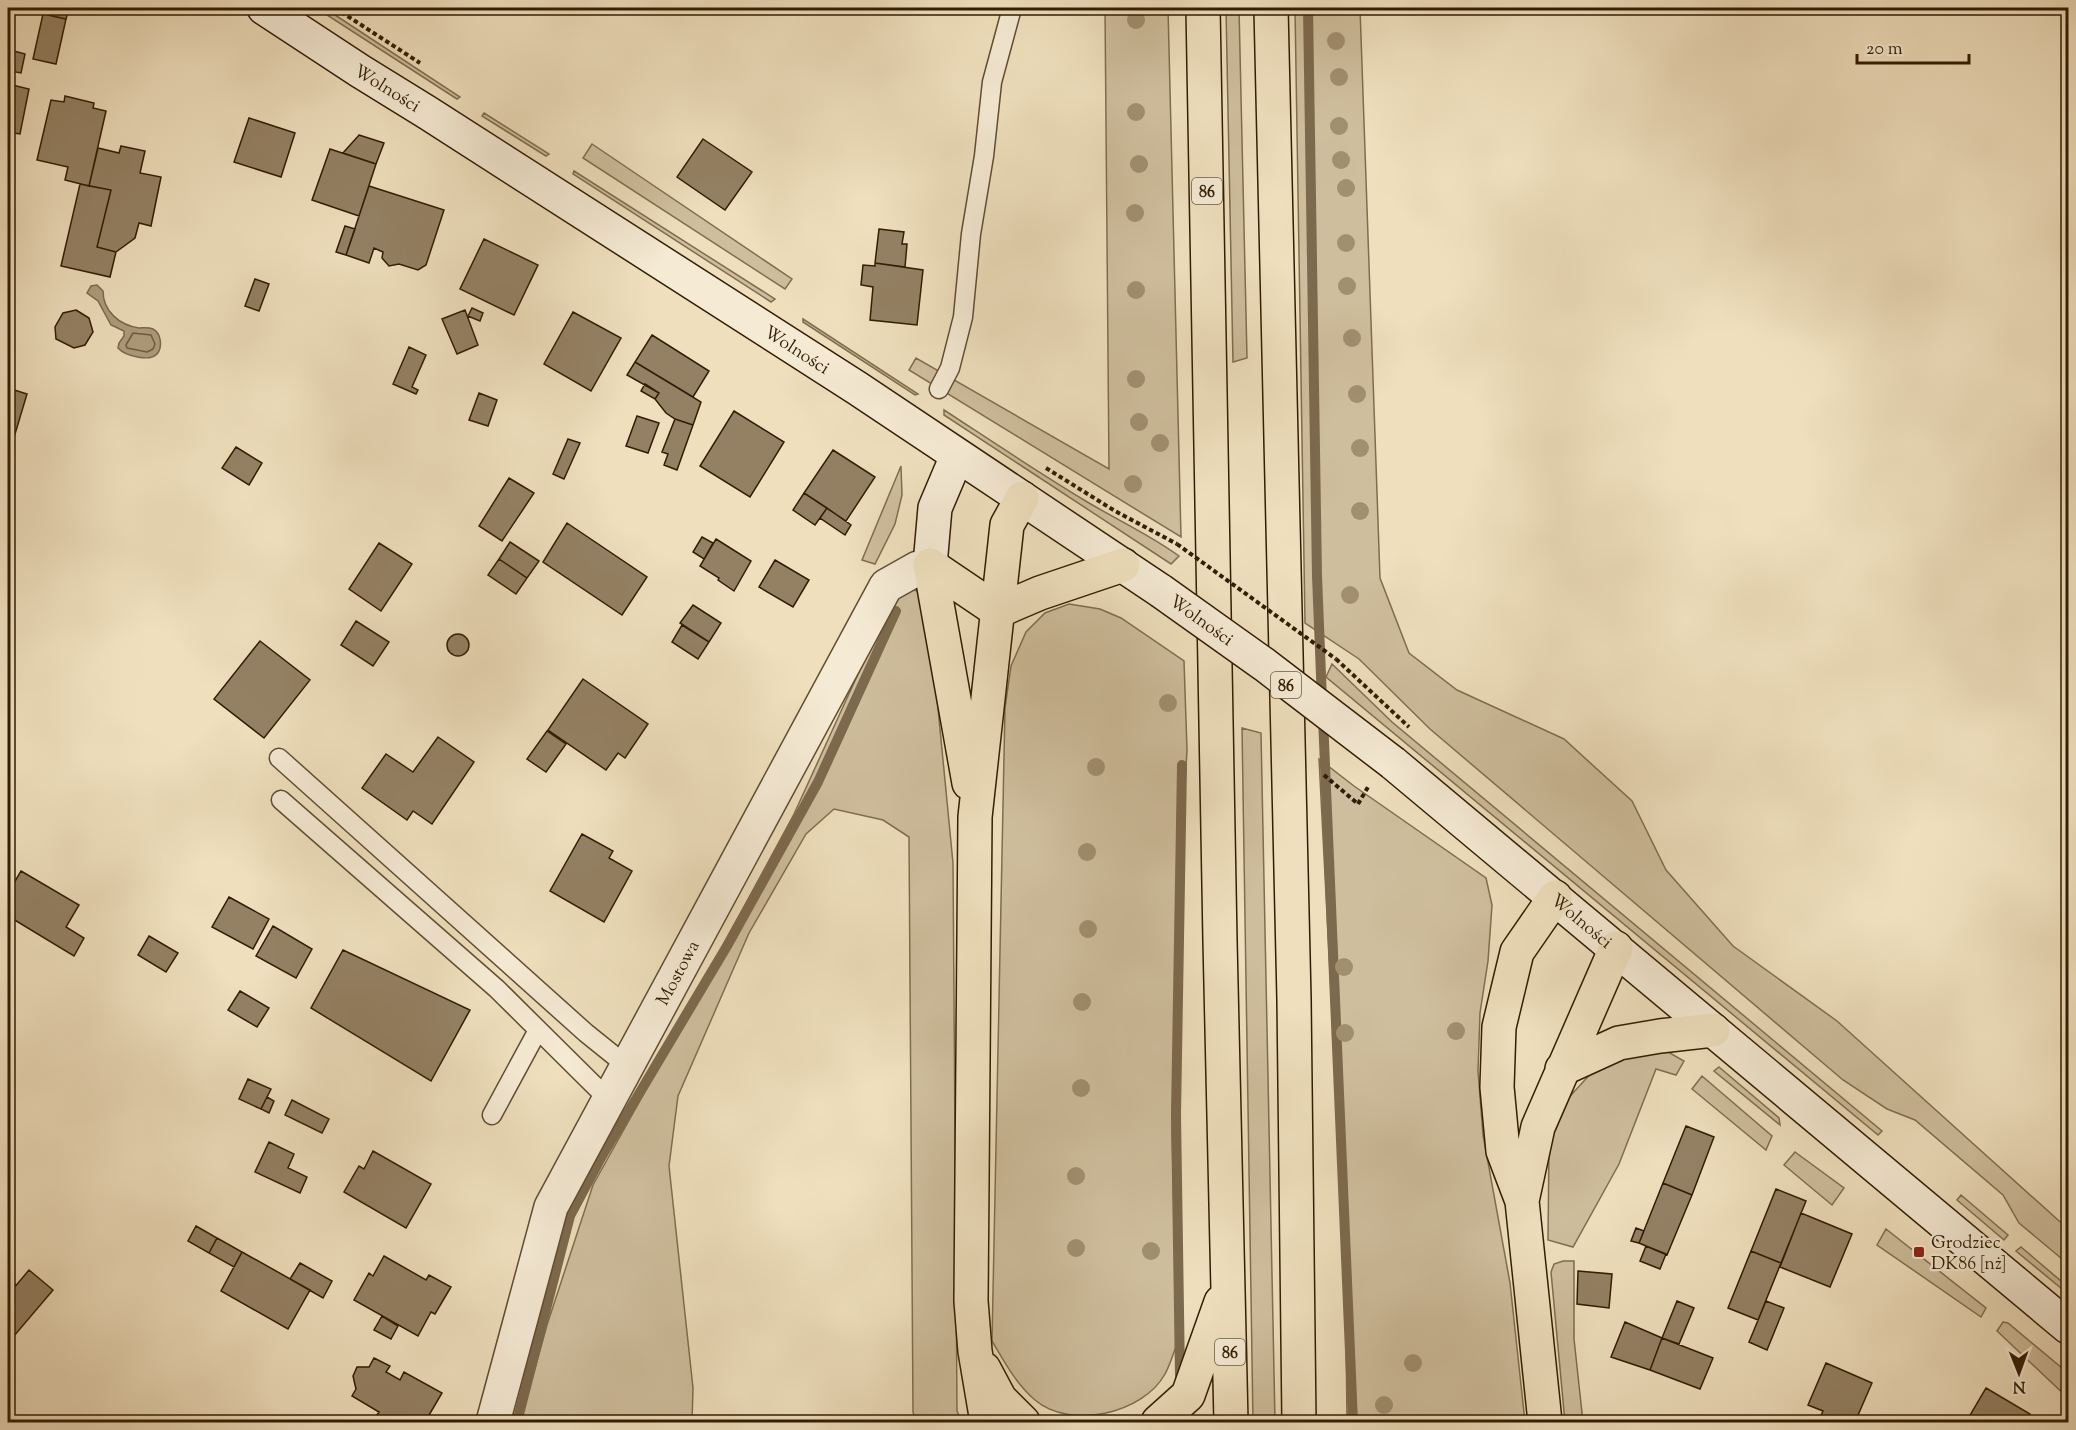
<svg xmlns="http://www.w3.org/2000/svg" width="2076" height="1430" viewBox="0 0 2076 1430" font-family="'Sorts Mill Goudy',serif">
<rect width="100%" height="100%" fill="#efdfbd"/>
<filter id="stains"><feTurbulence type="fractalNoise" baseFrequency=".00333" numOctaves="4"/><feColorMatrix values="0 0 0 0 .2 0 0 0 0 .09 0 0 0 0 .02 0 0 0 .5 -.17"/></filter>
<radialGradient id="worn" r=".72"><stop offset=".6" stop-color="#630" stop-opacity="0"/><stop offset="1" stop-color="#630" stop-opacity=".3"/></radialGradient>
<path fill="#cfbe9d" stroke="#806d50" stroke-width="1.5" d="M1105,8H1168L1181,537L909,370L916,358L1109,469Z
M1226,8H1239L1247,358L1233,362Z
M1295,8H1360L1380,578L1409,653L1457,690L1564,739L1632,801L1666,870L1733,946L1837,1021L2068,1229V1264L2019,1223L2003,1195L1915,1120L1887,1109L1843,1080L1430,729L1359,659L1305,623Z
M329,11L460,97L457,99L327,15Z
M484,113L549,154L546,156L482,116Z
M592,144L792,279L785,289L583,158Z
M574,171L775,299L771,302L573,174Z
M803,319L918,394L915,395L803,322Z
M944,410C990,440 1036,471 1084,500C1115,519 1149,534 1179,556L1171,564L944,415Z
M901,466L902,495L895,524L875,564L862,560Z
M912,589L927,595L953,863L957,1411L962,1422H916L913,1412L909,837L883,820L834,809L806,834L749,933L678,1096L669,1166L693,1388L692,1422H520L547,1325L593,1185L642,1097L794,814L885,615L900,592Z
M1069,604L1100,609L1121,618L1184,661L1187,750L1177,921L1172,1130L1177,1344C1173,1354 1170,1365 1165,1374C1143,1414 1070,1430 1035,1400C1016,1384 1004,1361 992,1341L1005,708L1011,666L1026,632L1045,613Z
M1332,664L1392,722L1882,1131L1878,1135L1326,677Z
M1242,728L1261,733L1275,1422H1253Z
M1319,759L1354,786L1486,878L1492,905L1488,961L1480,1013L1478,1071L1483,1135L1510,1283L1525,1422H1347L1344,1150L1333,1031Z
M1661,1048L1684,1061L1676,1075L1656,1069L1619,1164L1573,1247L1548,1240L1549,1146L1563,1104L1593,1071L1632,1053Z
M1719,1067L1779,1118L1780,1125L1714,1071Z
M1702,1076L1772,1136L1766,1150L1692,1089Z
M1795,1152L1844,1188L1832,1205L1784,1165Z
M1961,1195L2008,1235L2004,1240L1957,1200Z
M1886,1229L1986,1308L1981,1317L1877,1245Z
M2021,1247L2068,1287V1294L2016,1251Z
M1563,1261H1574V1339L1583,1422H1565L1551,1272L1554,1264Z
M2003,1322L2008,1323L2068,1373V1398L1997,1331Z"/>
<path fill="#af9d7e" stroke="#7d694d" stroke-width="1.5" d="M97,285L103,291C103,311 119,325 139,328C144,328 148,327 153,329C161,333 163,347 157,354C150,362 125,356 118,348L119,343L124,336V331L111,325L98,301L87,293L91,286Z"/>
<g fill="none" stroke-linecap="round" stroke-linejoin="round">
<path stroke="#705c40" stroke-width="1.5" d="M133,333L151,335L155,344L153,349L147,352L127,348L126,345Z"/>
<path stroke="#7d694d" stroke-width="10" d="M1308,8L1317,576L1322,700
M1323,718L1353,1422
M1180,1376L1176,1114L1182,765
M517,1422L570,1216L602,1156L727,946L818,782L896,611"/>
</g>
<path fill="#948164" stroke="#321c03" stroke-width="1.5" d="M8,8H16L12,23L8,22Z
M36,8H69L66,19L35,12Z
M43,14L66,19L56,64L33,59Z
M14,51L25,54L21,73L10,71Z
M8,84L29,89L20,134L8,132Z
M65,96L94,103L93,108L106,111L89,186L65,180L68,167L37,160L51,100L64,102Z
M249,118L295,133L281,177L234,162Z
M359,135L384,143L376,164L343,153Z
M703,139L752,172L725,210L677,177Z
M121,146L145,151L140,173L161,177L151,226L139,223L135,238L116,252L97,247L111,190L89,186L98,148L119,153Z
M330,149L376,164L359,216L312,200Z
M80,184L111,190L97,247L116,252L110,277L61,266Z
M369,186L444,210L426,265L418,270L399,264L389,266L382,258L383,252L374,248L369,263L346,255Z
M345,226L355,229L346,255L336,252Z
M879,229L904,232L902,244H907L905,267L875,263Z
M484,239L538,265L514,315L460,289Z
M875,263L923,270L917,325L870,320L873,287L861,285L863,265L875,266Z
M255,279L269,284L259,311L245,306Z
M472,308L483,313L480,321L468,316Z
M76,310L89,318L93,332L85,345L74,348L56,339L55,327L63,313Z
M465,310L478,345L457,354L442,319Z
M573,312L621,338L591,391L544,364Z
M652,335L709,371L693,397L635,362Z
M409,347L426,355L412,387L418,390L416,394L393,384Z
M635,362L701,402L693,425L675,419L666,413L655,399L659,393L627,375Z
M645,384L659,393L655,399L641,391Z
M8,388L27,394L15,434L8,432Z
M479,393L497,400L488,426L469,420Z
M734,411L784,442L750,497L700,466Z
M637,416L659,423L648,453L626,446Z
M675,419L693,425L677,470L664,465L668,454L662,452Z
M568,439L580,443L564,479L553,474Z
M236,447L262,463L249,485L222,468Z
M833,450L875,477L846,521L804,493Z
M509,478L534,493L502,541L479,526Z
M804,493L827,508L815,525L793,510Z
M827,508L851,525L845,535L820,518Z
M567,523L647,577L622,615L543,562Z
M702,537L713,543L704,559L693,552Z
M716,539L751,561L734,591L718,580L719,578L700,566Z
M510,542L539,561L527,578L499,559Z
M379,543L412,564L381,611L349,589Z
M499,559L527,578L516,594L488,575Z
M775,560L809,580L793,607L759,587Z
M693,605L721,623L709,642L680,623Z
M356,621L389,642L373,666L341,645Z
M682,625L709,642L698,659L672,642Z
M447 645a11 11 0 1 1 22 0a11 11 0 1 1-22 0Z
M260,641L310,680L264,738L214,699Z
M583,679L648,724L625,758L618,753L606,770L548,730Z
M547,731L566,744L546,772L527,759Z
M438,737L474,762L432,824L413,811L407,820L362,788L386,754L413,772Z
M582,834L613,851L609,858L632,871L604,922L550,891Z
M21,871L79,905L66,927L84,938L74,956L8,916V893Z
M229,897L269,919L253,949L212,927Z
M273,926L312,949L296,978L256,956Z
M149,936L178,953L166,972L138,955Z
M343,950L470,1010L431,1081L311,1008Z
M240,991L269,1008L257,1027L228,1010Z
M248,1079L271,1089L261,1109L239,1099Z
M267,1097L274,1101L269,1113L261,1109Z
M292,1100L329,1119L322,1133L285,1115Z
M1686,1126L1714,1137L1692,1195L1663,1183Z
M269,1142L294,1154L288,1168L307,1177L300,1193L255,1172Z
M373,1151L431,1184L406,1228L344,1192L359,1166L364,1169Z
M1663,1183L1692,1195L1667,1255L1639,1243Z
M1776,1189L1806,1201L1781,1263L1751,1251Z
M1801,1213L1852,1234L1830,1287L1780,1267Z
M196,1226L217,1238L209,1253L188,1241Z
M1636,1228L1644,1231L1639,1243L1631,1241Z
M217,1238L242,1252L234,1267L209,1253Z
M1646,1246L1666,1254L1660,1269L1640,1261Z
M1751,1251L1781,1263L1758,1320L1728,1308Z
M242,1252L310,1290L288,1329L221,1291Z
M384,1256L426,1280L429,1275L451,1287L435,1314L431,1312L418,1336L354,1300L369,1273L373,1276Z
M300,1263L332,1281L323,1298L290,1279Z
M29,1270L53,1290L8,1343V1295Z
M1578,1271L1612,1274L1609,1308L1577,1304Z
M8,1277L16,1285L8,1295Z
M1677,1301L1694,1308L1679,1344L1662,1338Z
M1766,1301L1784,1308L1767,1350L1749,1342Z
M382,1316L398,1326L391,1339L374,1330Z
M1625,1322L1662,1338L1650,1370L1611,1357Z
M1662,1338L1713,1358L1700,1389L1650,1370Z
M374,1358L390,1366L386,1372L400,1380L404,1372L442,1393L425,1422H391L377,1415L379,1412L352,1396L356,1389L353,1376L357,1367H369Z
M1826,1363L1872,1383L1855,1422H1825L1819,1420L1823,1411L1808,1405Z
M1986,1388L2030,1414L2025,1422H1966Z"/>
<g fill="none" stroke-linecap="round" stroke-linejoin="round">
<g stroke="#614d32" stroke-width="21">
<path id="lane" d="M939,389L950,368L963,317L971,234L984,156L992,82L1012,8
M279,758L586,1033L627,1066
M281,800L497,989L609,1100
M492,1115L538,1030"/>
</g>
<g stroke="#614d32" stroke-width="36">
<g id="street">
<path id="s1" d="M493,1422L551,1207L886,586L918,568L930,565"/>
</g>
</g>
<g stroke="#321c03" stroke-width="36">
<g id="secondary">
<path id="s2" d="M264,8L360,71L428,113L857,388L1161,591"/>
<path d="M930,565L935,508L957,456"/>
<path id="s3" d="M1393,763L2068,1327"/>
</g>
</g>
<g stroke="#321c03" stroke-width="36">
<path id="primary" d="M1203,8L1220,941L1231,1422
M1271,8L1294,999L1299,1422
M930,565L969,783
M930,565L998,611L1040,593L1123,565
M1562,1069L1619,1043L1660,1036L1713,1030
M1522,1201L1538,1127L1616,948
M984,1369L1000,1399L1023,1422
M987,1422L975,1351L971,1301L975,817L1007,525L1022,498
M1158,1422L1188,1395L1221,1302
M1545,1422L1522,1201L1503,1151L1497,1087L1499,1027L1517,952L1555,897"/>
</g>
<path stroke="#321c03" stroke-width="4" stroke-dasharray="4.5 3" stroke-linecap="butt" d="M335,8L420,63
M1046,468L1115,511L1177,544
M1336,659L1409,727
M1324,775L1358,804"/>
<use href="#lane" stroke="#f5ead4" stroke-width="18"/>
<use href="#street" stroke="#f5ead4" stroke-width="33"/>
<use href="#secondary" stroke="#f5ead4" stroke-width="33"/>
<use href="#primary" stroke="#efdfbd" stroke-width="33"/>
<g stroke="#321c03" stroke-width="36" stroke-linecap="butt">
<g id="secondary-bridge">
<path id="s4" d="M1161,591L1265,665L1393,763"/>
</g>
</g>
<path stroke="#321c03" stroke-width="4" stroke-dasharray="4.5 3" stroke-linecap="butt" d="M1177,544L1336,659
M1358,804L1368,787"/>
<use href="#secondary-bridge" stroke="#f5ead4" stroke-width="33"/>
</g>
<g fill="#a18f70">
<circle cx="1136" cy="20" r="9"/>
<circle cx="1336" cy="41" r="9"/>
<circle cx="1339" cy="77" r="9"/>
<circle cx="1136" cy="112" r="9"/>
<circle cx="1339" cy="126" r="9"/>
<circle cx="1341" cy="160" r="9"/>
<circle cx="1139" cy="164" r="9"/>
<circle cx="1346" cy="188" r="9"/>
<circle cx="1135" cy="213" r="9"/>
<circle cx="1346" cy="243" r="9"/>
<circle cx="1347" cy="286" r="9"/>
<circle cx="1136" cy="290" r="9"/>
<circle cx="1352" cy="338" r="9"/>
<circle cx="1136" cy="379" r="9"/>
<circle cx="1357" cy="394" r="9"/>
<circle cx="1139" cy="422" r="9"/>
<circle cx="1160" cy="443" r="9"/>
<circle cx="1360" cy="448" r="9"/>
<circle cx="1133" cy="484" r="9"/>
<circle cx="1360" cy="511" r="9"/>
<circle cx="1350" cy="595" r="9"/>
<circle cx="1168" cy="703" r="9"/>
<circle cx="1096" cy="767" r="9"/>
<circle cx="1087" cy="852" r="9"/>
<circle cx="1088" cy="929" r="9"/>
<circle cx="1344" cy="967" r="9"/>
<circle cx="1082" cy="1002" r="9"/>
<circle cx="1456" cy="1031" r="9"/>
<circle cx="1345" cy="1033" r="9"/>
<circle cx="1081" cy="1088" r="9"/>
<circle cx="1076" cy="1176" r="9"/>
<circle cx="1076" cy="1248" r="9"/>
<circle cx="1151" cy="1251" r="9"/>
<circle cx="1413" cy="1363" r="9"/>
<circle cx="1384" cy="1405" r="9"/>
</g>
<rect fill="#8f2418" stroke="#f5ead4" stroke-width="2" x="1913" y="1246" width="12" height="12" rx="3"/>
<g text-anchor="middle" stroke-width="4.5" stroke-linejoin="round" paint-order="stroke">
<g fill="#f5ead4" stroke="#6c5a42" stroke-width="1.5">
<rect x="1192" y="178" width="30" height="26" rx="4.5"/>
<rect x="1271" y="672" width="30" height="26" rx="4.5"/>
<rect x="1215" y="1339" width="30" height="26" rx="4.5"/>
</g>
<g font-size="16" font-weight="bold" fill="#321c03">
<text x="1207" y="197">86</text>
<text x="1286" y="691">86</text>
<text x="1230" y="1358">86</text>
</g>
<g font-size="18" fill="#321c03" stroke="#f5ead4">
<text dy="6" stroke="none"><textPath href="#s2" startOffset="147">Wolności</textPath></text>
<text dy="6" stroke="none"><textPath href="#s2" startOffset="633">Wolności</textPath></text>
<text dy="6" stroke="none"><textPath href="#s4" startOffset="50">Wolności</textPath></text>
<text dy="6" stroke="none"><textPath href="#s3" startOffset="246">Wolności</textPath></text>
<text dy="6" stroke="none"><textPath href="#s1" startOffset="489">Mostowa</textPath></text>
</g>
<g font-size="18" fill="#321c03" stroke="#f5ead4" text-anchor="start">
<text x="1931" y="1248">Grodziec<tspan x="1931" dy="21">DK86 [nż]</tspan></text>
</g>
</g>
<rect width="2076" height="1430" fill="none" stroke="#efdfbd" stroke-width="30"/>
<rect x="9" y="9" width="2058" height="1412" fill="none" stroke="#321c03" stroke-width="3"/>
<rect x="15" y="15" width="2046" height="1400" fill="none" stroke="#321c03" stroke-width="1.5"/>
<g transform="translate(2019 1373) rotate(179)" stroke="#f5ead4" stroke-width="4.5" paint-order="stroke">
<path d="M0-4.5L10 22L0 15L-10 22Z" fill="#321c03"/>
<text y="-9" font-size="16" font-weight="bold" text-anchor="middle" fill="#321c03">N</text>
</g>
<path d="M1857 54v9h112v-9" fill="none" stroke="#321c03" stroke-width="3"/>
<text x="1866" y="54" font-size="18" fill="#321c03" stroke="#f5ead4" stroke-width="4.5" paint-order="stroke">20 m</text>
<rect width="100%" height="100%" filter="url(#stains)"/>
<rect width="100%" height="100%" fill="url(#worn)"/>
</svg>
